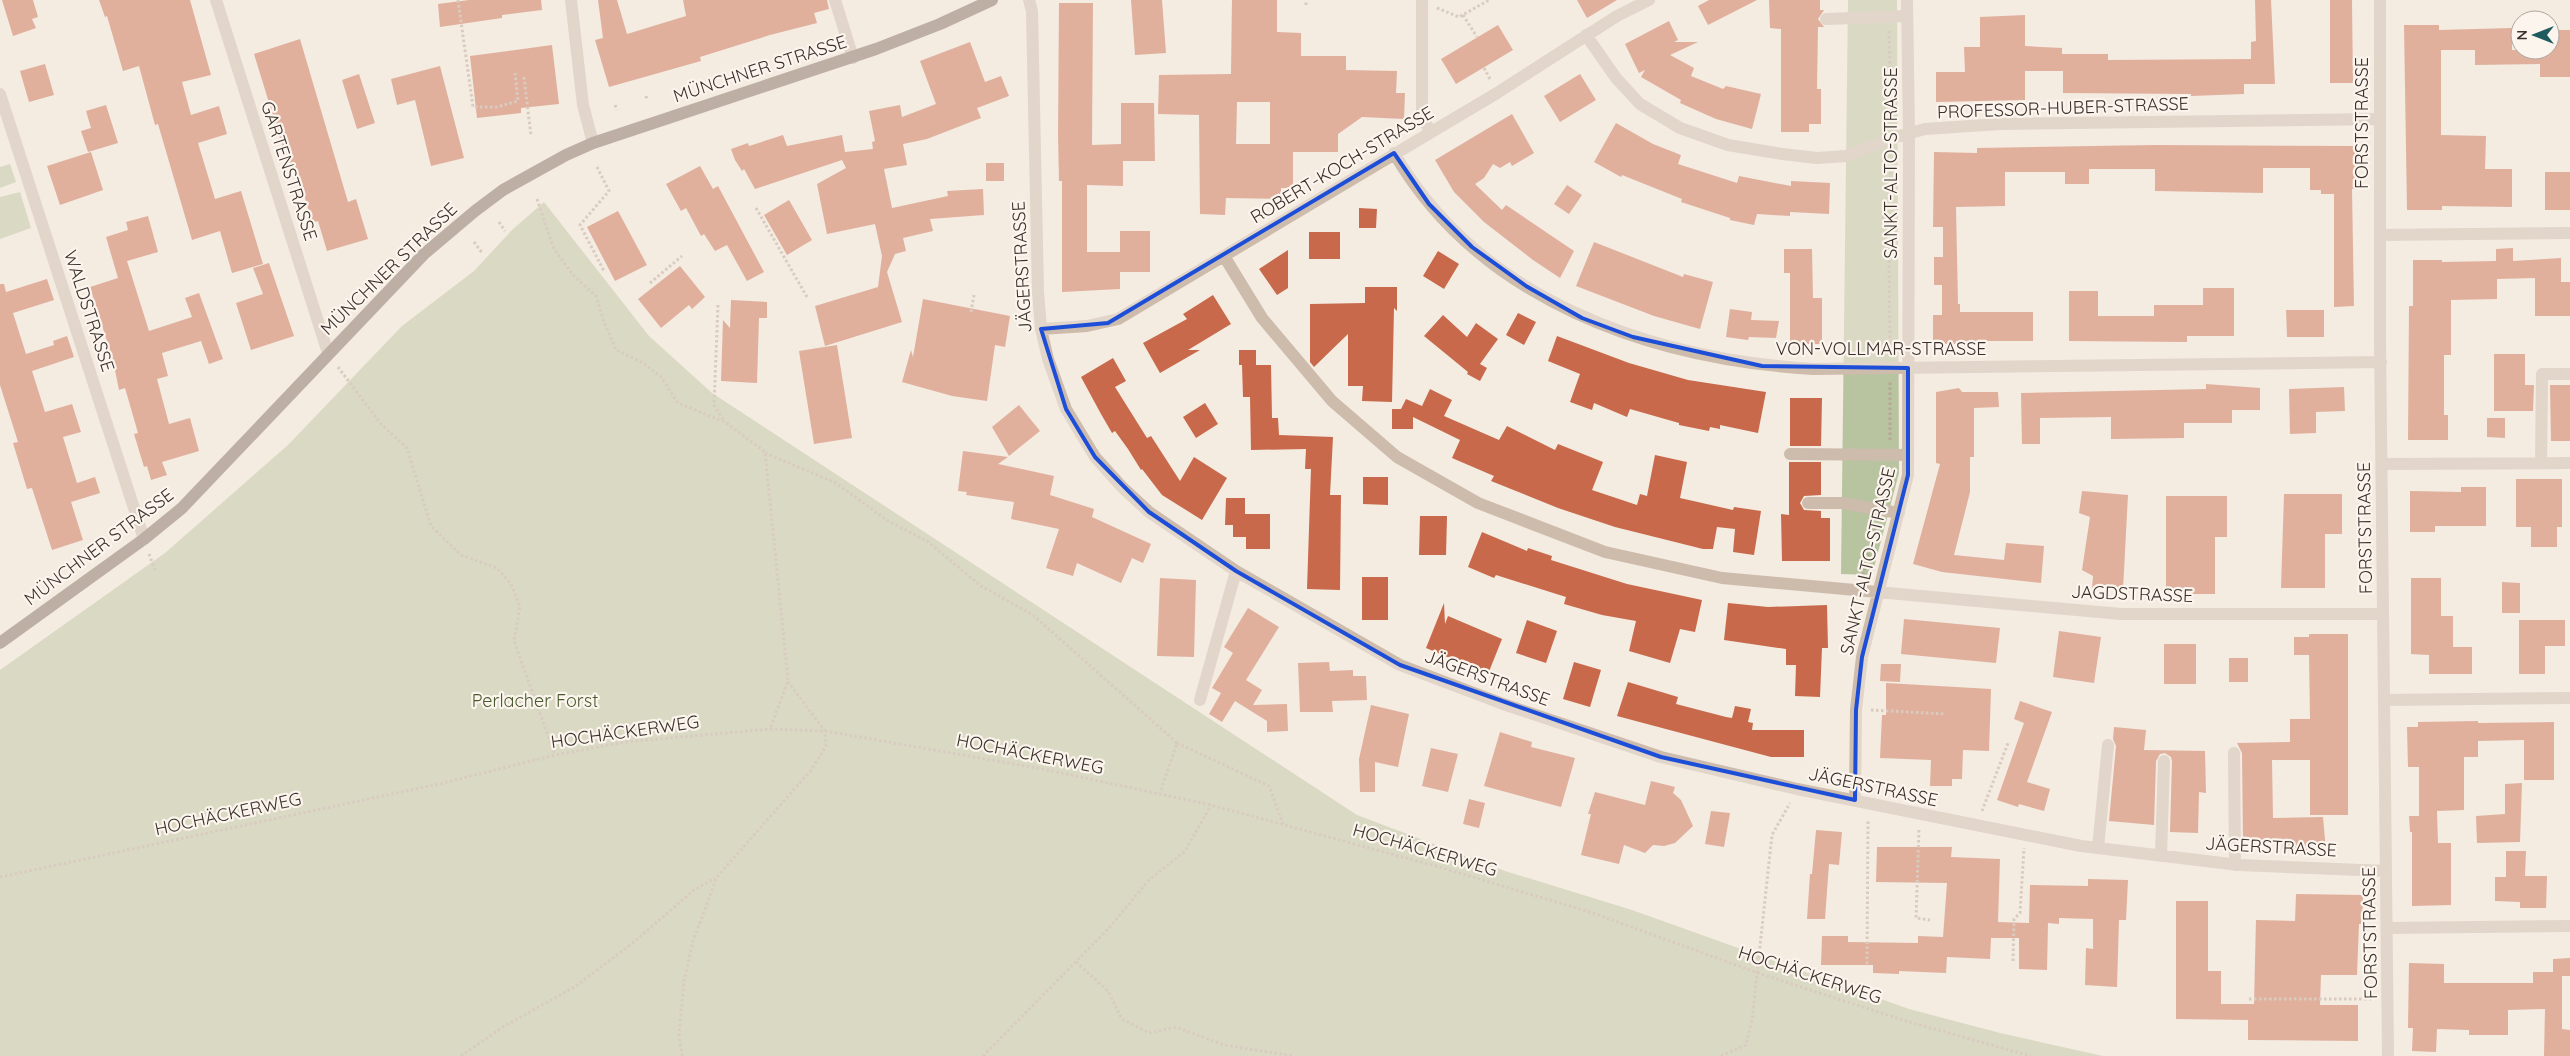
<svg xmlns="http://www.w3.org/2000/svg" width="2570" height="1056" viewBox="0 0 2570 1056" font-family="Quicksand,sans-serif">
<rect width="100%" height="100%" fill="#f4ebe1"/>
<path fill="#b8c4a0" d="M1848,0H1897L1899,473L1872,575L1841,574Z
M10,164L16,182L0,188V167Z
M20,192L31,228L0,239V197Z
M544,202L649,336L712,393L1357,815L1505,871L1632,910L1909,1009L2000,1033L2103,1056H0V670L165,553L288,445L402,326L474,271L512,230Z"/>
<path fill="#c8694b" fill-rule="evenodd" d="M2,0H33L38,17L32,19L36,28L13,36Z
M99,0H190L211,75L182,82L191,115L219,106L227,134L198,143L215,199L241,191L263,264L232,273L220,231L192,240L158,124L155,125L139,66L123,71L107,16L105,17Z
M469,0H541L542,10L502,15V18L440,27L438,4Z
M598,0H617L627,34L686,16L683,0H827L829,9L814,13L817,23L770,35L700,57L701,61L609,87L595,40L603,38Z
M1131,0H1162L1166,53L1135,55Z
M1232,0H1277V32L1301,33V56H1346V70L1397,71L1396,93H1405L1404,119L1362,117L1338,134V152H1293V188H1281V199L1226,198L1225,215L1200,214L1199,115L1158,114L1159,75L1231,74ZM1237,102H1270V144H1236Z
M1577,0H1617L1587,18Z
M1709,0H1757L1708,25L1698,6Z
M1769,0H1820V10H1824L1818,19L1824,27H1818L1817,89H1821V124H1809V132H1781V29L1770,28Z
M2255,0H2271L2275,84H2244V94L2191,96V94L2063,93V71H2025V100L1936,102V72H1965L1964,47H1980V17L2025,15V46L2062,48V54H2108V60L2251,59V42L2256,41Z
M2330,0H2352L2353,83H2330Z
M1059,3H1093L1092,145L1121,144V103H1154L1155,161H1123V186L1087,185V252H1120V231H1150V272H1120V289L1062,292V181H1059L1058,135Z
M1669,21L1678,40L1674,42H1698L1670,55L1694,68L1691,76L1723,89L1726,86L1761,94L1752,129L1716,119L1680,103L1681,100L1641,77L1645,70L1639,73L1625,44Z
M1498,25L1513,50L1456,84L1441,59Z
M2404,25H2439V30L2512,28V50H2550V30H2570V77H2540V64L2475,65V50H2441V135L2486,136L2485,169H2512V207L2442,206V210H2407Z
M300,39L348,202L356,199L368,239L327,251L318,221L312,223L297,169L290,171L254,54Z
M970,42L985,82L1001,76L1009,96L977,108L981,118L927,139L903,144L907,165L884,169L892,208L948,196L947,191L983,189L984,215L930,219L933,231L903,238L906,251L895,254L887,272L902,322L825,346L815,306L878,287L882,256L875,224L827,234L817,184L846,168L842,160L755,189L744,169L742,171L735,160L731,149L748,143L749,146L783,135L787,146L842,135L845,152L873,149L872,142L875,141L869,111L900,105L902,117L936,104L920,61Z
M552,45L559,104L521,108V113L477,118L470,56Z
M45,64L54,95L29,102L20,71Z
M440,66L464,158L431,166L415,100L397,105L391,79Z
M359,74L375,123L357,129L342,80Z
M1580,74L1596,100L1560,122L1544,96Z
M106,105L118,143L88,152L81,131L91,128L86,111Z
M1512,114L1534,153L1512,166L1510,162L1500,168L1493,164L1484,178L1475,184L1502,210L1506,205L1574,251L1560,278L1533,260L1484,222L1454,192L1435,160Z
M1616,123L1653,144L1681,155L1678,164L1737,183L1739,176L1791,186V181L1830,183L1829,214L1790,212V216L1757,214L1754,225L1730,220V218L1681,202L1682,199L1622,175L1621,177L1594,162Z
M2155,145L2355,146V189H2352L2354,306L2334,307V194H2321V190H2310V168H2263V193L2155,191V169H2089V184H2065V172H2005V206L1956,207L1958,304H1960V312H2033V341H1956V344H1933V315H1942V285H1934V257H1943V227H1933L1934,152L1977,153V148Z
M91,152L103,190L60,205L47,166Z
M986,163H1004V181H986Z
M700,166L713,189L718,186L764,272L747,281L727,245L715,251L704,234L701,236L686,208L681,211L666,184Z
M2545,172H2570V210H2545Z
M1567,185L1582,195L1569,214L1554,204Z
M789,200L812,240L787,255L764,215Z
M1359,208L1377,209L1376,228H1359Z
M618,211L647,265L615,281L587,227Z
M148,216L158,252L127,261L149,331L192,317L185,298L199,293L223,359L209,364L201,341L162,353L168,376L157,379L169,424L190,418L199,451L162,462L167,475L151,480L147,466L144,467L134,434L138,433L125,388L119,390L113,360L90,287L118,278L106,237L128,230L126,222Z
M1309,232H1340V259H1309Z
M1594,242L1683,277L1684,274L1713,282L1700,329L1654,316L1576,286Z
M2513,248V261L2561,258V282H2570V316H2535V278L2497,279V299L2451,300V355H2444V415H2448V440H2408L2409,306H2413V260H2442V262L2496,261V249Z
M1784,249H1812L1813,298H1822V344H1790V273H1784Z
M1288,250V288L1277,295L1259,269Z
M1438,251L1459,264L1444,289L1423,276Z
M269,263L294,336L251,350L236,303L263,294L253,268Z
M680,266L705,297L692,309L689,305L661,328L638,299Z
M47,279L54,300L13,313L26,354L54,345L53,341L67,336L74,357L32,371L45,412L72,404L81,432L63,437L77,483L95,477L100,493L71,502L83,540L52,550L32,488L27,489L13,443L18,442L0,385V284H4L6,292Z
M1365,287H1397V311L1394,308L1392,402L1362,401L1363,386H1348V334L1314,367L1310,362V304L1365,303Z
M2203,288H2234V336H2187V342L2069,341V291H2098V316H2154V305H2203Z
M1213,295L1231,324L1188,350H1200L1160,373L1143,343L1187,319L1183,314Z
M923,299L1010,316L1005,347L995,345L987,401L952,396L902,382L911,350L913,357Z
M731,300L767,302V318H759L757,383L721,381L723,320L730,328Z
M1730,309L1752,312L1751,320L1779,321L1776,338L1749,337L1748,340L1726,337Z
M2286,310H2324V337H2287Z
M1518,313L1536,322L1524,345L1506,335Z
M1443,315L1467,337L1476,323L1498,339L1480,364L1487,368L1480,381L1467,374L1468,372L1424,336Z
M1557,336L1629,363L1688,380L1766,392L1758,433L1720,425V429L1710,427L1709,431L1679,425V423L1630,409L1627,417L1594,403L1592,410L1570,402L1580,374L1548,361Z
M837,345L852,438L814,444L799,351Z
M1239,350H1256V365H1239Z
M2494,354H2525V385H2534L2533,411H2494Z
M1113,358L1126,381L1115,387L1147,438L1151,436L1180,481L1194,457L1227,478L1202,520L1162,495L1142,469L1141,470L1128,449L1115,431L1112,433L1101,414L1081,377Z
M1242,365H1271L1272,418H1278L1279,435L1333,437L1330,495H1341L1340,590L1307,589L1311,469H1305L1306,449L1251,450L1250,397H1243Z
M2206,384L2260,388V410H2232V423H2184V438L2111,439V417L2040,418V444H2022L2021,393L2206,389Z
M2550,385H2570V441H2551Z
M2344,387L2345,411L2316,412V433L2290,434L2289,389Z
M1959,388L1962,392H1998L1999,407L1974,408V457H1970V492L1954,555L2004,560L2006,543L2044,546L2041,583L1942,572L1913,564L1940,464L1936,463V392Z
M1430,389L1452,400L1444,416L1499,440L1507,426L1555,450L1558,444L1603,462L1592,490L1637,505L1640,494L1647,496L1655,455L1687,462L1680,498L1733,510L1734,507L1761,511L1754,555L1733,552L1735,529L1717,527L1713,549H1703L1615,527L1558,508L1491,481L1494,476L1452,458L1460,440L1413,417V429H1392V409H1401L1406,399L1422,406Z
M1790,398H1822L1821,446H1790Z
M1205,403L1218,424L1196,438L1183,417Z
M1019,405L1040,431L1009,456L992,427Z
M2487,418H2505V438L2487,437Z
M963,451L1008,457L998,464L1054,476L1050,495L1094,509L1092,517L1151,544L1143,563L1132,558L1121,583L1077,563L1073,576L1046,568L1059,529L1011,519L1014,502L966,495L967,492L958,491Z
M1789,462H1821V495L1804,496L1800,503L1804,510L1821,511V518H1830V561H1782L1781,514L1789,515Z
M1363,477H1388V505L1363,504Z
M2516,479H2562V527H2557V547H2531V527H2516Z
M2461,487H2486V526H2435V532H2410V491L2461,492Z
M2082,491L2128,495L2123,590L2092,588L2093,576L2082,570L2090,517L2079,513Z
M2284,494H2342V534H2325V588H2281Z
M2166,496H2227V537H2215V594H2166Z
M1226,498H1245V514H1270V549H1246V537H1233V525H1225Z
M1420,516H1447L1446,555H1419Z
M1482,532L1527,551L1528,548L1552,556L1551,560L1627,584L1702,600L1695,632L1680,629L1670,663L1629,651L1636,621L1602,615L1564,604L1566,597L1496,575L1494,578L1468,567Z
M1362,577H1388V620H1362Z
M1160,578L1196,580L1194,657L1157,656Z
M2411,578H2441V616H2453V647H2472V674H2429V655L2411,654Z
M2502,582L2520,583V613H2502Z
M1444,603L1445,624L1448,616L1502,639L1488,674L1426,648Z
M1728,603L1768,607L1827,605L1828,648H1822L1820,697L1795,696L1796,665H1786V649L1724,640Z
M1248,608L1279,627L1246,680L1262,690L1253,705L1287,704L1288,731L1267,732V721L1235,701L1222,722L1209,714L1221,693L1212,688L1233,653L1224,647Z
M1904,619L2000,628L1996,663L1901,654Z
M1527,620L1557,631L1546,663L1516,653Z
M2519,620H2565V646H2545V674H2519Z
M2059,631L2101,637L2094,683L2053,677Z
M2309,634H2348V815H2310V760H2272L2273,818L2323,817L2326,851L2297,853V851H2282V840H2243L2242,753L2237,743L2290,742V719H2310L2309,655H2294V637H2309Z
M2164,644H2196V684H2164Z
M2229,658H2248V682H2229Z
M1329,662L1330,671L1353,670V676H1366L1367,700L1332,701L1333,712H1300L1298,663Z
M1574,662L1601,670L1590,707L1563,699Z
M1881,664H1901L1900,682L1880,681Z
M1628,682L1678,697L1676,704L1726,717L1732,718L1735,706L1751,709L1748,722L1753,723L1752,730H1804V757H1771L1617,716Z
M1886,683L1991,689L1989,751L1963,750L1962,779H1952V786H1930L1931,760L1880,758L1882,715H1886Z
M2020,701L2052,712L2027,782L2050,789L2044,811L2019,804L2018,807L1997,800L2024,723L2014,719Z
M1371,705L1409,714L1398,767L1375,762V792H1360L1359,759Z
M2478,721V723L2554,722V780H2524V740L2478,741V757H2464V810L2437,811L2438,843H2451V905L2412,906V832H2410L2409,816H2419V767H2408L2407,727H2418V722Z
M2114,727L2146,730L2144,750L2205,751L2206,793L2199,792L2198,833L2170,832L2172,761L2171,757L2165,753L2160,754L2156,761L2154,825L2109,821L2116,746L2113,739Z
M1500,732L1532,742L1531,747L1575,758L1561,807L1484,786Z
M1431,748L1458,754L1448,792L1422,786Z
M1651,781L1675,787L1673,793L1681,800L1693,826L1675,843L1664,846L1653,845L1645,853L1624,845L1619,864L1581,855L1591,814H1588L1595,792L1645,805Z
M2522,783L2520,842L2477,843L2476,816L2505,814V784Z
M1469,799L1485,803L1479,828L1463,824Z
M1711,811L1730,813L1724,847L1705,844Z
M1816,830L1842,832L1839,865L1829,864L1825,919H1807L1810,874H1812Z
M1877,847H1952L1951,857L2000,859L1998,922L2029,923L2030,885L2088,886V879L2128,880L2126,920H2119L2117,987L2085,985L2086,948L2093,949V919L2059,918V924L2048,923L2047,970L2019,969V938H1991L1990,959L1947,957L1946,973L1899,971V974L1873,973V965H1821L1822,936H1848V942L1918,943V936L1943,937L1947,883L1876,882Z
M2506,851H2526L2525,876H2547L2546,908H2520V902L2495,901V877H2506Z
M2296,894L2363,895L2362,924H2359L2357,975H2321L2320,1005H2358V1041L2248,1040V1020L2176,1019V901H2208V971H2221V1004H2254L2256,920L2295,921Z
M2570,958V976H2562V1029L2570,1030V1056H2544L2545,1009L2508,1010V1035H2469V1030L2437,1029L2436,1052L2412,1051L2413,1028H2408L2409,963L2444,964V983H2533V972H2553V959Z"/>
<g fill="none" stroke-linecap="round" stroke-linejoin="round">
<path stroke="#b9a596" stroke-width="3" stroke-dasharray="2.5 2.5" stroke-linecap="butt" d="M458,0L473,107H497L518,101L515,73
M1306,5V0
M1437,8L1459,17L1489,0
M1463,15L1477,37
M1889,31L1890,67
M1484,68L1490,79
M524,77L531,136
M646,96L647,100
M615,105L617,110
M597,167L609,191L580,225L604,271
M537,199L554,249L574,276L596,296L604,322L616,350L643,363L661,377L678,403L725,422L765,452L788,681L770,729
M756,208L807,297
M499,222L505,231
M474,242L483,254
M650,283L682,256
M718,305L714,405L724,421
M971,312L974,295
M1890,353L1889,257L1883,220L1890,189L1891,166
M338,367L380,423L407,448L431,526L461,555L497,568L511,584L520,606L514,641L555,755
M1890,440V382
M765,453L836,483L888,521L927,541L981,586L1033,615L1177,743L1160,793
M1884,495L1888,469
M149,554L155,570
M1863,575L1877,523
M1871,710L1946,714
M1177,743L1269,786L1283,824
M1982,811L2008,743
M1919,830L1916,918L1930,920
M0,877L439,784L555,755L625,742L770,729L825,731L1043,769L1211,805L1439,867L1593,913L1758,973L1906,1021L2031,1056
M2013,961L2014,919L2020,913L2024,848
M1076,962L1108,991L1122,1019L1149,1033L1176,1027L1224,1045L1294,1056
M1867,964L1868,819
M2249,999H2373
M461,1056L503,1027L576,986L634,942L694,890L715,878
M682,1056L679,1034L684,981L693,941L717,877L812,769L826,746L825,731L788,682
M983,1056L1108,929L1148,881L1185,851L1211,805
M1721,1056L1746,1045L1752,1020L1772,835L1790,803"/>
<path stroke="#cdbbac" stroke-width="12" d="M216,0L328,353
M571,0L583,105L593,143
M835,0L853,58
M1029,0L1032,11L1038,292L1041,329L1048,359L1066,409L1095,457L1122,487L1149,512L1236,571L1400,665L1503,704L1661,757L1797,789L2081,846L2239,865L2386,871
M1422,0V115L1430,132
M2380,0V343L2388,1056
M1826,19L1907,16
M1586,35L1616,78L1640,104L1680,128L1728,145L1782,154L1817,158L1846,156L1892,138L1925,129L2000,124L2380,119
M0,94L144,539
M1394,153C1480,301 1651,359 1813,369L2381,362
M2380,235L2570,233
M1224,256L1262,318L1332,401L1397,457L1478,503L1605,552L1722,578L2121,614H2383
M1041,329L1087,326L1118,319L1497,93L1617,16L1649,0
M1790,454L1908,455
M2541,463L2542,374H2570
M2382,464L2570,463
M1808,503H1842L1899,513
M1200,700L1236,571
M2384,700L2570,698
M2234,753L2235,865
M1855,800L1856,710L1862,657L1908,475L1909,134L1907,0
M2098,848L2108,745
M2161,856L2164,761
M2387,928L2570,926"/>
<path stroke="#7d675c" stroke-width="12" d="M0,643L144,539L182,508L424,254L475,211L503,190L566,155L593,143L876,49L940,24L992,0"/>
</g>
<path d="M0 0H2570V1056H0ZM1394,153L1429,204L1472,247L1526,286L1582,318L1633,337L1762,366L1908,368V475L1862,657L1856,710L1855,800L1661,757L1400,665L1236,571L1149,512L1095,457L1066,409L1041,329L1108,323Z" fill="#f4ebe1" fill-opacity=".55" fill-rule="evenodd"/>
<path fill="none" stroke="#1d4ed8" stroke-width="4" stroke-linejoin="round" d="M1394,153L1429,204L1472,247L1526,286L1582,318L1633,337L1762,366L1908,368V475L1862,657L1856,710L1855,800L1661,757L1400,665L1236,571L1149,512L1095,457L1066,409L1041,329L1108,323Z"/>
<g text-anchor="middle" stroke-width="4.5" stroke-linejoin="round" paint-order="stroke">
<g font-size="18" fill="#3b302b" stroke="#fbf5ee">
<text transform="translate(760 69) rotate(-18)" y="6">MÜNCHNER STRASSE</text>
<text transform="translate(2063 108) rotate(-2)" y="6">PROFESSOR-HUBER-STRASSE</text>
<text transform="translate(2362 123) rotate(-90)" y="6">FORSTSTRASSE</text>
<text transform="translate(1891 163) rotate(-90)" y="6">SANKT-ALTO-STRASSE</text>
<text transform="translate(1342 165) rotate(-31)" y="6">ROBERT-KOCH-STRASSE</text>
<text transform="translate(289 171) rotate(72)" y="6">GARTENSTRASSE</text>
<text transform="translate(1022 267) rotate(-93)" y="6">JÄGERSTRASSE</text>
<text transform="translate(389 269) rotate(-44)" y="6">MÜNCHNER STRASSE</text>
<text transform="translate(89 311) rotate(72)" y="6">WALDSTRASSE</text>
<text x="1881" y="355">VON-VOLLMAR-STRASSE</text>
<text transform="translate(2365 528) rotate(-91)" y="6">FORSTSTRASSE</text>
<text transform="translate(99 547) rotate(-37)" y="6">MÜNCHNER STRASSE</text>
<text transform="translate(1868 561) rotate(-77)" y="6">SANKT-ALTO-STRASSE</text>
<text transform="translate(2132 594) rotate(2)" y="6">JAGDSTRASSE</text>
<text transform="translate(1487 678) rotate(20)" y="6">JÄGERSTRASSE</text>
<text transform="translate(625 732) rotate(-8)" y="6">HOCHÄCKERWEG</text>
<text transform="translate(1030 754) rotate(11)" y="6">HOCHÄCKERWEG</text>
<text transform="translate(1873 787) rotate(12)" y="6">JÄGERSTRASSE</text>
<text transform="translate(228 814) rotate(-12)" y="6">HOCHÄCKERWEG</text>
<text transform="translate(2271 847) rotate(3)" y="6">JÄGERSTRASSE</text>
<text transform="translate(1425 850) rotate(16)" y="6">HOCHÄCKERWEG</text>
<text transform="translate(2370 933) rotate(-91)" y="6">FORSTSTRASSE</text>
<text transform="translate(1810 975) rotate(18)" y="6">HOCHÄCKERWEG</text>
</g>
<g font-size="18" fill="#4a5a2e" stroke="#fbf5ee">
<text x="535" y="707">Perlacher Forst</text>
</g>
</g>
<g transform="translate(2535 35) rotate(270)"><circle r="24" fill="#fbf5ee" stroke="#aea6a0"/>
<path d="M0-4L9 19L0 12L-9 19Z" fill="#1f5a5e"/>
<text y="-8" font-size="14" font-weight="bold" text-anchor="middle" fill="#3b302b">N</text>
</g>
</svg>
